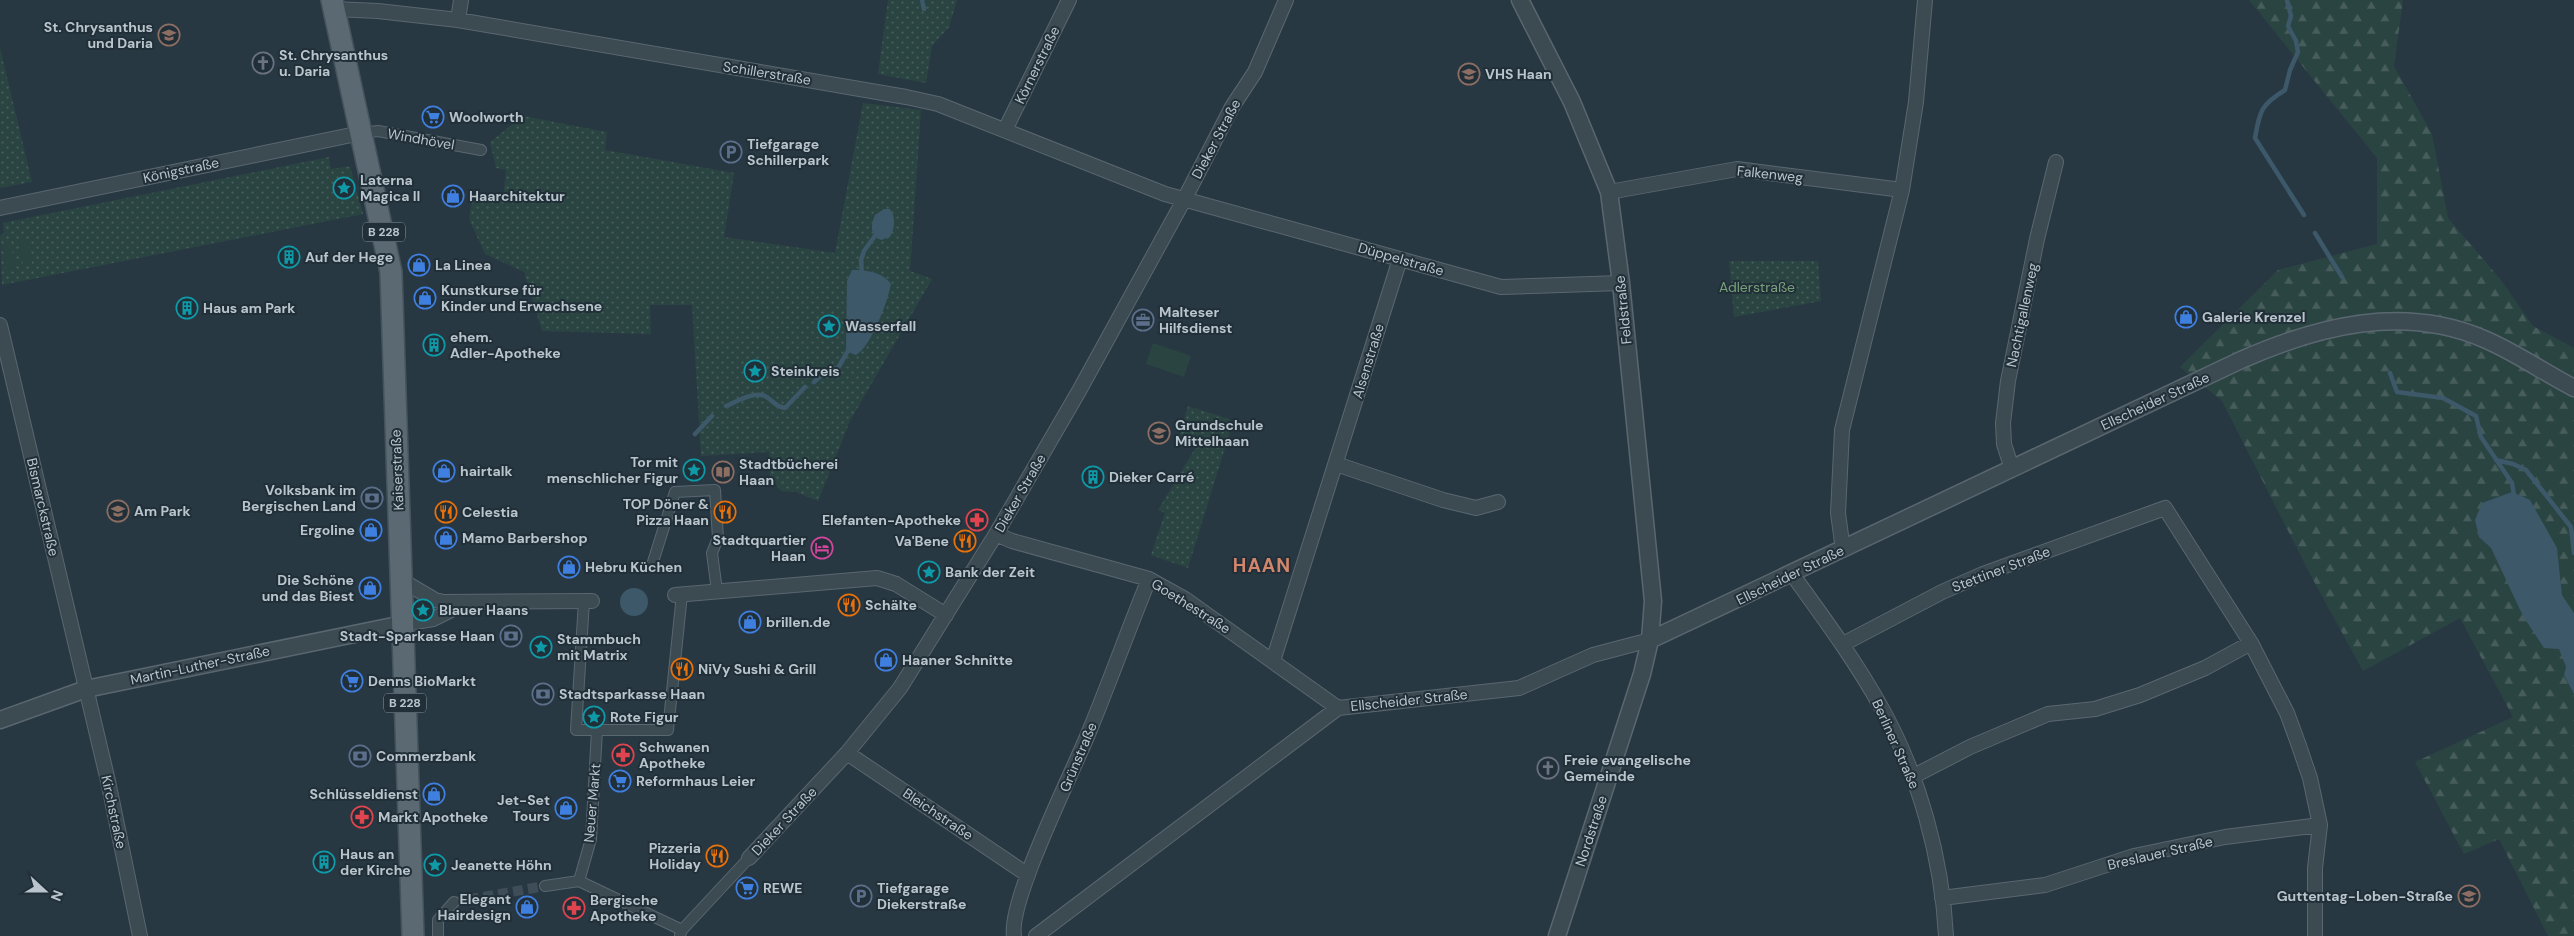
<svg xmlns="http://www.w3.org/2000/svg" width="2574" height="936" viewBox="0 0 2574 936" font-family="'DM Sans',sans-serif">
<defs>
<pattern id="forest-firs" width="22" height="20" patternUnits="userSpaceOnUse" patternTransform="scale(1.25)"><rect width="22" height="20" fill="#2a4442"/><path d="M5 1l3.5 6h-7zM16 11l3.5 6h-7z" fill="#475d5c"/></pattern>
<pattern id="park-dots" width="8" height="8" patternUnits="userSpaceOnUse" patternTransform="scale(1.25)"><rect width="8" height="8" fill="#2a4442"/><path d="M2 2h.1M6 6h.1" fill="none" stroke="#475d5c" stroke-width="1.8" stroke-linecap="round"/></pattern>
</defs>
<rect width="100%" height="100%" fill="#283843"/>
<path fill="url(#forest-firs)" d="M2249,0H2403L2394,66L2432,134L2448,218L2501,280L2533,326L2574,348V936H2548L2499,839L2464,854L2415,762L2513,717L2460,618L2363,671L2311,576L2222,401L2180,367L2278,270L2377,244V158Z"/>
<path fill="url(#park-dots)" d="M888,0H957L949,27L932,46L926,83L878,74Z
M0,48L32,182L0,188Z
M863,103L921,110L910,271L932,279L850,421L818,501L796,492L781,491L770,477L769,452L701,456L692,305H650L651,334L542,331L524,272L485,254L469,219L473,194L503,198L506,170L496,168L490,142L523,116L607,132L605,150L734,173L724,237L835,253Z
M329,157L331,169L350,166L363,214L2,285L0,235L4,233L3,223Z
M1729,261H1818L1821,301L1734,317Z
M1188,406L1229,419L1232,425L1188,568L1151,555L1165,513L1158,510L1196,447L1179,437Z"/>
<path fill="#2a4442" d="M27,239L32,264L23,266L19,240Z
M11,242L15,268L7,270L2,244Z
M1153,343L1191,356L1184,377L1146,364Z"/>
<path fill="#3c5869" d="M884,209H890C896,217 895,228 890,237L881,240C869,234 871,225 875,215Z
M852,270C866,270 883,272 891,284C888,301 871,347 856,355L848,352L846,349L847,281Z
M2512,492L2530,500L2557,548L2562,595L2574,613V694L2564,675L2566,667L2559,649L2544,648L2523,616L2491,548L2479,537L2475,520L2482,503Z
M620 602a14 14 0 1 1 28 0a14 14 0 1 1-28 0Z"/>
<g fill="none" stroke-linecap="round" stroke-linejoin="round">
<path stroke="#3c5869" stroke-width="4.5" d="M922,0L924,9
M2287,0L2291,16L2288,26L2296,41L2298,52L2290,70L2285,90C2261,105 2260,110 2255,138L2304,215
M2315,233L2342,277
M862,275L861,260L864,251L877,233
M2390,373L2397,392L2443,398L2476,416L2481,437L2512,483L2514,495
M814,382L825,372L838,368L849,349
M726,406C736,402 754,391 765,396C773,400 775,407 785,408L805,387
M695,434L712,416
M2496,460L2513,464L2526,470L2571,527L2574,553"/>
<path stroke="#3e4d58" stroke-width="10" stroke-dasharray="10 5" stroke-linecap="butt" d="M454,902L545,886"/>
<g stroke="#5a6770" stroke-width="12">
<path id="pedestrian" d="M361,133L378,131L481,150
M652,565L675,492L715,490L718,538L712,553L717,591
M584,601L576,730H668L682,594
M597,730L591,839L579,881L682,930
M545,886L579,881
M680,935L682,930L749,858
M438,936V920L454,902"/>
</g>
<g stroke="#5a6770" stroke-width="16">
<path id="minor" d="M334,9L378,11L458,20L906,97L938,104L1165,194L1501,287L1621,283
M458,20L461,0
M1005,130L1069,0
M1609,192L1737,169L1902,190
M0,208L361,133
M0,325L108,781L140,936
M1336,464L1443,500L1476,508L1498,502
M2012,469L2004,444L2003,423L2008,381L2037,239L2056,162
M996,534L1012,541L1149,579L1185,599L1338,708
M1843,550L1838,513L1842,430L1902,190L1916,102L1925,0
M1792,574C1823,617 1855,660 1881,707C1919,775 1942,858 1946,936
M401,580L435,600L444,602L592,601
M675,595L877,578L896,584L946,615
M403,624L433,619L463,604
M1843,644L1942,592L1983,574L2165,508L2251,643L2287,713L2298,743L2310,778L2320,825L2315,868V936
M1273,661L1400,259
M847,753L1028,875
M1912,777L1970,747L2048,714L2095,709L2140,695L2205,668L2251,643
M749,858L847,753L900,688L996,534L1079,391L1185,198L1232,107L1255,72L1286,0
M1942,898L2045,885L2134,856L2225,837L2320,825
M1014,936C1008,900 1075,768 1091,727C1111,678 1129,628 1149,579
M1036,936L1338,708L1519,688L1593,655L1650,640"/>
</g>
<g stroke="#5a6770" stroke-width="19">
<path id="tertiary" d="M1520,0L1572,102L1609,192L1621,283L1653,601L1650,640L1642,674L1557,936
M1650,640L2241,360C2318,326 2403,304 2484,339C2515,352 2543,372 2574,388
M0,720L86,689L403,624"/>
</g>
<g stroke="#46535c" stroke-width="24">
<path id="primary" d="M332,0L391,272L413,936"/>
</g>
<use href="#pedestrian" stroke="#3c4a52" stroke-width="10"/>
<use href="#minor" stroke="#3c4a52" stroke-width="14"/>
<use href="#tertiary" stroke="#3c4a52" stroke-width="16"/>
<use href="#primary" stroke="#5a6972" stroke-width="21"/>
</g>
<defs>
<g id="school-ring" transform="scale(1.125)"><circle r="9.5" fill="#212f38" stroke="#8d6e63" stroke-width="1.5"/><path d="M0-5L7-2L0 1L-7-2ZM-4 1L0 2.5L4 1V4Q0 6-4 4Z" fill="#8d6e63"/></g>
<g id="church-ring" transform="scale(1.125)"><circle r="9.5" fill="#212f38" stroke="#6b7280" stroke-width="1.5"/><path d="M-1.2-6h2.4v3.5h3.3v2.4h-3.3V6h-2.4V-.1h-3.3v-2.4h3.3Z" fill="#6b7280"/></g>
<g id="supermarket-ring" transform="scale(1.125)"><circle r="9.5" fill="#212f38" stroke="#3f7fe0" stroke-width="1.5"/><path d="M-6-5.5h2.5l.6 2H6L4.5 2H-2.5L-4.4-4H-6ZM-1.5 3.2a1.3 1.3 0 1 0 .1 0ZM3 3.2a1.3 1.3 0 1 0 .1 0Z" fill="#3f7fe0"/></g>
<g id="parking-ring" transform="scale(1.125)"><circle r="9.5" fill="#212f38" stroke="#5c6f8a" stroke-width="1.5"/><path d="M-3.5-5.5H1a3.5 3.5 0 0 1 0 7H-1V5.5H-3.5ZM-1-3.4V-.6H.8a1.4 1.4 0 0 0 0-2.8Z" fill="#5c6f8a"/></g>
<g id="sight-ring" transform="scale(1.125)"><circle r="9.5" fill="#212f38" stroke="#0f9aa8" stroke-width="1.5"/><path d="M0-6L1.8-2.2L6-1.7L2.9 1.2L3.7 5.4L0 3.3L-3.7 5.4L-2.9 1.2L-6-1.7L-1.8-2.2Z" fill="#0f9aa8"/></g>
<g id="shop-ring" transform="scale(1.125)"><circle r="9.5" fill="#212f38" stroke="#3f7fe0" stroke-width="1.5"/><path d="M-5-2.5h2.3a2.7 3.5 0 0 1 5.4 0H5L5.5 6h-11ZM-1.5-2.5h3a1.5 2.3 0 0 0-3 0Z" fill="#3f7fe0"/></g>
<g id="building-ring" transform="scale(1.125)"><circle r="9.5" fill="#212f38" stroke="#0f9aa8" stroke-width="1.5"/><path d="M-4-6H4V6H1V3H-1V6H-4ZM-2.5-4.3h1.7v1.8h-1.7ZM.8-4.3h1.7v1.8H.8ZM-2.5-1h1.7V.8h-1.7ZM.8-1h1.7V.8H.8Z" fill="#0f9aa8"/></g>
<g id="office-ring" transform="scale(1.125)"><circle r="9.5" fill="#212f38" stroke="#5c6f8a" stroke-width="1.5"/><path d="M-6-3h4V-5.5h4V-3h4V5H-6ZM-1-4.5V-3h2v-1.5ZM-6 0V1H6V0Z" fill="#5c6f8a"/></g>
<g id="library-ring" transform="scale(1.125)"><circle r="9.5" fill="#212f38" stroke="#8d6e63" stroke-width="1.5"/><path d="M-6-4Q-3-5.5-.7-3.5V5Q-3 3-6 4ZM6-4Q3-5.5 .7-3.5V5Q3 3 6 4Z" fill="#8d6e63"/></g>
<g id="bank-ring" transform="scale(1.125)"><circle r="9.5" fill="#212f38" stroke="#5c6f8a" stroke-width="1.5"/><path d="M-6-4H6V4H-6ZM0-2.3a2.3 2.3 0 1 0 0 4.6a2.3 2.3 0 1 0 0-4.6Z" fill="#5c6f8a"/></g>
<g id="restaurant-ring" transform="scale(1.125)"><circle r="9.5" fill="#212f38" stroke="#e8710a" stroke-width="1.5"/><path d="M-5-6h1v4h1v-4h1v4h1v-4h1v5L-1.5 .5V6h-2V.5L-5-1ZM5-6V6H3V1.5H1.5Q1.5-4 5-6Z" fill="#e8710a"/></g>
<g id="pharmacy-ring" transform="scale(1.125)"><circle r="9.5" fill="#212f38" stroke="#e0444e" stroke-width="1.5"/><path d="M-2-6h4v4h4v4h-4v4h-4v-4h-4v-4h4Z" fill="#e0444e"/></g>
<g id="hotel-ring" transform="scale(1.125)"><circle r="9.5" fill="#212f38" stroke="#d1479c" stroke-width="1.5"/><path d="M-6-4.5h1.5V1H6V5H4.5V3h-9V5H-6ZM-4 0a1.8 1.8 0 1 1 3.6 0ZM.5 0V-2.5h3Q6-2.5 6 0Z" fill="#d1479c"/></g>
</defs>
<g fill-rule="evenodd">
<use href="#school-ring" x="169" y="35"/>
<use href="#church-ring" x="263" y="63"/>
<use href="#school-ring" x="1469" y="74"/>
<use href="#supermarket-ring" x="433" y="117"/>
<use href="#parking-ring" x="731" y="152"/>
<use href="#sight-ring" x="344" y="188"/>
<use href="#shop-ring" x="453" y="196"/>
<use href="#building-ring" x="289" y="257"/>
<use href="#shop-ring" x="419" y="265"/>
<use href="#shop-ring" x="425" y="298"/>
<use href="#building-ring" x="187" y="308"/>
<use href="#shop-ring" x="2186" y="317"/>
<use href="#office-ring" x="1143" y="320"/>
<use href="#sight-ring" x="829" y="326"/>
<use href="#building-ring" x="434" y="345"/>
<use href="#sight-ring" x="755" y="371"/>
<use href="#school-ring" x="1159" y="433"/>
<use href="#sight-ring" x="694" y="470"/>
<use href="#shop-ring" x="444" y="471"/>
<use href="#library-ring" x="723" y="472"/>
<use href="#building-ring" x="1093" y="477"/>
<use href="#bank-ring" x="372" y="498"/>
<use href="#school-ring" x="118" y="511"/>
<use href="#restaurant-ring" x="446" y="512"/>
<use href="#restaurant-ring" x="725" y="512"/>
<use href="#pharmacy-ring" x="977" y="520"/>
<use href="#shop-ring" x="371" y="530"/>
<use href="#shop-ring" x="446" y="538"/>
<use href="#restaurant-ring" x="965" y="541"/>
<use href="#hotel-ring" x="822" y="548"/>
<use href="#shop-ring" x="569" y="567"/>
<use href="#sight-ring" x="929" y="572"/>
<use href="#shop-ring" x="370" y="588"/>
<use href="#restaurant-ring" x="849" y="605"/>
<use href="#sight-ring" x="423" y="610"/>
<use href="#shop-ring" x="750" y="622"/>
<use href="#bank-ring" x="511" y="636"/>
<use href="#sight-ring" x="541" y="647"/>
<use href="#shop-ring" x="886" y="660"/>
<use href="#restaurant-ring" x="682" y="669"/>
<use href="#supermarket-ring" x="352" y="681"/>
<use href="#bank-ring" x="543" y="694"/>
<use href="#sight-ring" x="594" y="717"/>
<use href="#pharmacy-ring" x="623" y="755"/>
<use href="#bank-ring" x="360" y="756"/>
<use href="#church-ring" x="1548" y="768"/>
<use href="#supermarket-ring" x="620" y="781"/>
<use href="#shop-ring" x="434" y="794"/>
<use href="#shop-ring" x="566" y="808"/>
<use href="#pharmacy-ring" x="362" y="817"/>
<use href="#restaurant-ring" x="717" y="856"/>
<use href="#building-ring" x="324" y="862"/>
<use href="#sight-ring" x="435" y="865"/>
<use href="#supermarket-ring" x="747" y="888"/>
<use href="#parking-ring" x="861" y="896"/>
<use href="#school-ring" x="2469" y="896"/>
<use href="#shop-ring" x="527" y="907"/>
<use href="#pharmacy-ring" x="574" y="908"/>
</g>
<g text-anchor="middle" stroke-width="4" stroke-linejoin="round" paint-order="stroke">
<g fill="#212f38" stroke="#8b97a0" stroke-width="1">
<rect x="363" y="222.5" width="42" height="19" rx="4"/>
<rect x="384" y="693.5" width="42" height="19" rx="4"/>
</g>
<g font-size="12" font-weight="bold" fill="#b9c4cc">
<text x="384" y="236">B 228</text>
<text x="405" y="707">B 228</text>
</g>
<g font-size="14" font-weight="bold" fill="#b9c4cc" stroke="#212f38" text-anchor="start">
<text x="153" y="32" text-anchor="end">St. Chrysanthus<tspan x="153" dy="16">und Daria</tspan></text>
<text x="279" y="60">St. Chrysanthus<tspan x="279" dy="16">u. Daria</tspan></text>
<text x="1485" y="79">VHS Haan</text>
<text x="449" y="122">Woolworth</text>
<text x="747" y="149">Tiefgarage<tspan x="747" dy="16">Schillerpark</tspan></text>
<text x="360" y="185">Laterna<tspan x="360" dy="16">Magica II</tspan></text>
<text x="469" y="201">Haarchitektur</text>
<text x="305" y="262">Auf der Hege</text>
<text x="435" y="270">La Linea</text>
<text x="441" y="295">Kunstkurse für<tspan x="441" dy="16">Kinder und Erwachsene</tspan></text>
<text x="203" y="313">Haus am Park</text>
<text x="1159" y="317">Malteser<tspan x="1159" dy="16">Hilfsdienst</tspan></text>
<text x="2202" y="322">Galerie Krenzel</text>
<text x="845" y="331">Wasserfall</text>
<text x="450" y="342">ehem.<tspan x="450" dy="16">Adler-Apotheke</tspan></text>
<text x="771" y="376">Steinkreis</text>
<text x="1175" y="430">Grundschule<tspan x="1175" dy="16">Mittelhaan</tspan></text>
<text x="678" y="467" text-anchor="end">Tor mit<tspan x="678" dy="16">menschlicher Figur</tspan></text>
<text x="739" y="469">Stadtbücherei<tspan x="739" dy="16">Haan</tspan></text>
<text x="460" y="476">hairtalk</text>
<text x="1109" y="482">Dieker Carré</text>
<text x="356" y="495" text-anchor="end">Volksbank im<tspan x="356" dy="16">Bergischen Land</tspan></text>
<text x="709" y="509" text-anchor="end">TOP Döner &amp;<tspan x="709" dy="16">Pizza Haan</tspan></text>
<text x="134" y="516">Am Park</text>
<text x="462" y="517">Celestia</text>
<text x="961" y="525" text-anchor="end">Elefanten-Apotheke</text>
<text x="355" y="535" text-anchor="end">Ergoline</text>
<text x="462" y="543">Mamo Barbershop</text>
<text x="806" y="545" text-anchor="end">Stadtquartier<tspan x="806" dy="16">Haan</tspan></text>
<text x="949" y="546" text-anchor="end">Va'Bene</text>
<text x="585" y="572">Hebru Küchen</text>
<text x="945" y="577">Bank der Zeit</text>
<text x="354" y="585" text-anchor="end">Die Schöne<tspan x="354" dy="16">und das Biest</tspan></text>
<text x="865" y="610">Schälte</text>
<text x="439" y="615">Blauer Haans</text>
<text x="766" y="627">brillen.de</text>
<text x="495" y="641" text-anchor="end">Stadt-Sparkasse Haan</text>
<text x="557" y="644">Stammbuch<tspan x="557" dy="16">mit Matrix</tspan></text>
<text x="902" y="665">Haaner Schnitte</text>
<text x="698" y="674">NiVy Sushi &amp; Grill</text>
<text x="368" y="686">Denns BioMarkt</text>
<text x="559" y="699">Stadtsparkasse Haan</text>
<text x="610" y="722">Rote Figur</text>
<text x="639" y="752">Schwanen<tspan x="639" dy="16">Apotheke</tspan></text>
<text x="376" y="761">Commerzbank</text>
<text x="1564" y="765">Freie evangelische<tspan x="1564" dy="16">Gemeinde</tspan></text>
<text x="636" y="786">Reformhaus Leier</text>
<text x="418" y="799" text-anchor="end">Schlüsseldienst</text>
<text x="550" y="805" text-anchor="end">Jet-Set<tspan x="550" dy="16">Tours</tspan></text>
<text x="378" y="822">Markt Apotheke</text>
<text x="701" y="853" text-anchor="end">Pizzeria<tspan x="701" dy="16">Holiday</tspan></text>
<text x="340" y="859">Haus an<tspan x="340" dy="16">der Kirche</tspan></text>
<text x="451" y="870">Jeanette Höhn</text>
<text x="763" y="893">REWE</text>
<text x="877" y="893">Tiefgarage<tspan x="877" dy="16">Diekerstraße</tspan></text>
<text x="2453" y="901" text-anchor="end">Guttentag-Loben-Straße</text>
<text x="511" y="904" text-anchor="end">Elegant<tspan x="511" dy="16">Hairdesign</tspan></text>
<text x="590" y="905">Bergische<tspan x="590" dy="16">Apotheke</tspan></text>
</g>
<g font-size="14" fill="#b9c4cc" stroke="#212f38">
<text transform="translate(1037 65) rotate(-64)" y="5">Körnerstraße</text>
<text transform="translate(767 73) rotate(9)" y="5">Schillerstraße</text>
<text transform="translate(421 139) rotate(10)" y="5">Windhövel</text>
<text transform="translate(1216 139) rotate(-62)" y="5">Dieker Straße</text>
<text transform="translate(181 170) rotate(-12)" y="5">Königstraße</text>
<text transform="translate(1770 174) rotate(6)" y="5">Falkenweg</text>
<text transform="translate(1401 259) rotate(16)" y="5">Düppelstraße</text>
<text transform="translate(1623 310) rotate(-96)" y="5">Feldstraße</text>
<text transform="translate(2022 315) rotate(-78)" y="5">Nachtigallenweg</text>
<text transform="translate(1368 361) rotate(-73)" y="5">Alsenstraße</text>
<text transform="translate(2155 401) rotate(-25)" y="5">Ellscheider Straße</text>
<text transform="translate(397 470) rotate(-92)" y="5">Kaiserstraße</text>
<text transform="translate(1020 493) rotate(-60)" y="5">Dieker Straße</text>
<text transform="translate(43 507) rotate(77)" y="5">Bismarckstraße</text>
<text transform="translate(2001 569) rotate(-21)" y="5">Stettiner Straße</text>
<text transform="translate(1790 575) rotate(-26)" y="5">Ellscheider Straße</text>
<text transform="translate(1191 606) rotate(32)" y="5">Goethestraße</text>
<text transform="translate(200 665) rotate(-12)" y="5">Martin-Luther-Straße</text>
<text transform="translate(1409 700) rotate(-6)" y="5">Ellscheider Straße</text>
<text transform="translate(1896 744) rotate(66)" y="5">Berliner Straße</text>
<text transform="translate(1078 757) rotate(-67)" y="5">Grünstraße</text>
<text transform="translate(592 803) rotate(-85)" y="5">Neuer Markt</text>
<text transform="translate(114 812) rotate(78)" y="5">Kirchstraße</text>
<text transform="translate(938 814) rotate(34)" y="5">Bleichstraße</text>
<text transform="translate(784 821) rotate(-47)" y="5">Dieker Straße</text>
<text transform="translate(1591 831) rotate(-72)" y="5">Nordstraße</text>
<text transform="translate(2160 853) rotate(-13)" y="5">Breslauer Straße</text>
</g>
<g font-size="14" fill="#78a17a" stroke="#212f38">
<text x="1757" y="292">Adlerstraße</text>
</g>
<g font-size="19" font-weight="bold" letter-spacing="1" fill="#d4866c" stroke="#212f38">
<text x="1262" y="572">HAAN</text>
</g>
</g>
<g transform="translate(45 891) rotate(111)" stroke="#212f38" stroke-width="4" paint-order="stroke">
<path d="M0-4L9 19L0 12L-9 19Z" fill="#b9c4cc"/>
<text y="-8" font-size="14" font-weight="bold" text-anchor="middle" fill="#b9c4cc">N</text>
</g>
</svg>
